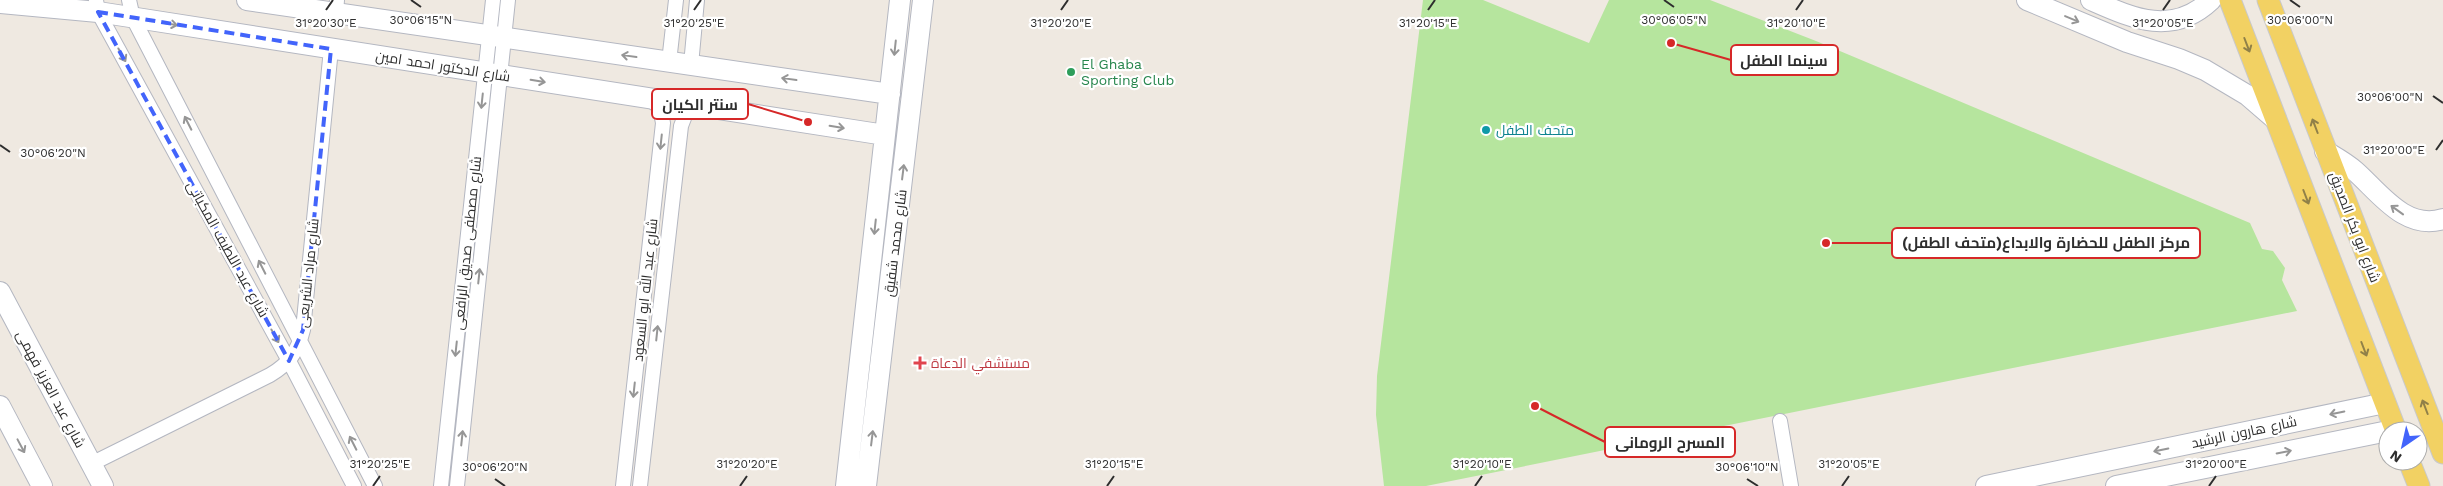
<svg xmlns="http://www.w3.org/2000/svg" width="2443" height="486" viewBox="0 0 2443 486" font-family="'Work Sans',Cairo,sans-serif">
<rect width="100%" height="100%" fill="#efe9e1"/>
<path fill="#b6e59e" d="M1423,0H1483L1589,43L1609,0H1710L1816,41L2250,223L2262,249L2273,251L2285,268L2282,280L2297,311L1426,486H1384L1376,415L1377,376Z"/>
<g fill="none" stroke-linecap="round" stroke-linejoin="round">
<g stroke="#b4b7c1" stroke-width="16">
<path id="street" d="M96,0L98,12L289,361L354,486
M129,0L133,18L375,486
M336,13L337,0
M669,62L676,0
M691,65L697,0
M1780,421L1791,486
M91,464L270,375C289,364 298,351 303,330L331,49
M441,486L493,0
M457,486L508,0
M623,486L663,123L660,108L649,98
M640,486L681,126L686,113L698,106"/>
</g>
<g stroke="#b4b7c1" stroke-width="22">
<path id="secondary" d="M247,0L890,94
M2027,0L2127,42L2179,59L2205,70L2247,95L2276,120
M2091,0C2132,18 2172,37 2211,0
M0,3L98,12L885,135
M2325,151C2335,157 2346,163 2355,171C2379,192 2405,231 2443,219
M0,292L103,486
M0,406L42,486
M846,486L900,0
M866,486L923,0
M1986,486L2385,403
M2116,486L2388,431"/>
</g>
<g stroke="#c9c9c9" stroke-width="23">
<path id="primary" d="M2230,0L2396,431
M2268,0L2443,453
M2409,461L2419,486"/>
</g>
<use href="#street" stroke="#fff" stroke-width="14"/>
<use href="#secondary" stroke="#fff" stroke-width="20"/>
<use href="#primary" stroke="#f2d163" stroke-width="21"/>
</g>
<defs><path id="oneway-shaft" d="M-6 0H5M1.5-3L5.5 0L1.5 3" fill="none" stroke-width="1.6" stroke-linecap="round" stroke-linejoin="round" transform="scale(1.25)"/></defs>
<g stroke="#969696">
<use href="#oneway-shaft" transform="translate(2072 19) rotate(23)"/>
<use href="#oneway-shaft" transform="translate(170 24) rotate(9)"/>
<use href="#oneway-shaft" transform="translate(895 48) rotate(96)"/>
<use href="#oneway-shaft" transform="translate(122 55) rotate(61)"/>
<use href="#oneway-shaft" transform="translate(629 56) rotate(-172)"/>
<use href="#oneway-shaft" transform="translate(789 79) rotate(-172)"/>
<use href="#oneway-shaft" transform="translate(538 81) rotate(9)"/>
<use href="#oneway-shaft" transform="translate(482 101) rotate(96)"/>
<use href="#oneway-shaft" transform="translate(188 123) rotate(-117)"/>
<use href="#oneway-shaft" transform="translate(837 127) rotate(9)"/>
<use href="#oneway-shaft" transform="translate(661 142) rotate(96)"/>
<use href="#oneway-shaft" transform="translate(903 172) rotate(-83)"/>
<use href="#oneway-shaft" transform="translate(2397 210) rotate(-144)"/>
<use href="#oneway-shaft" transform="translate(875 227) rotate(96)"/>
<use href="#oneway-shaft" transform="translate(262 267) rotate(-117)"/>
<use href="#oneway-shaft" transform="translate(479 276) rotate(-84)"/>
<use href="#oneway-shaft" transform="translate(657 333) rotate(-84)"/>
<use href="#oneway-shaft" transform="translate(275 336) rotate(61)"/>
<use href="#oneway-shaft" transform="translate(456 349) rotate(96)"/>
<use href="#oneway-shaft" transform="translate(634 390) rotate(96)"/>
<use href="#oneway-shaft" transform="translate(2337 413) rotate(168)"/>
<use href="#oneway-shaft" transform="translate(462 438) rotate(-84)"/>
<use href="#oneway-shaft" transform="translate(872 438) rotate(-83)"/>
<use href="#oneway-shaft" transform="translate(353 443) rotate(-117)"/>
<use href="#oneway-shaft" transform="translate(21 446) rotate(62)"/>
<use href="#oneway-shaft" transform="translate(2161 450) rotate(168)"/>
<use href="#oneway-shaft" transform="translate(2284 452) rotate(-11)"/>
</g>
<g stroke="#908048">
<use href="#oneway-shaft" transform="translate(2247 45) rotate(69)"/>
<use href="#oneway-shaft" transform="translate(2315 126) rotate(-111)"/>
<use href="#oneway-shaft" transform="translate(2306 197) rotate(69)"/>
<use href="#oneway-shaft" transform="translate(2364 349) rotate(69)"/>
<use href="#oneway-shaft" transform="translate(2425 407) rotate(-111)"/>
</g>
<path fill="none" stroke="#4264fb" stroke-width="4" stroke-dasharray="10 6" stroke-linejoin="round" d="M98,12L331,49L303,330L289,361Z"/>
<path fill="none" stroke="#2e2e2e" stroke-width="2" d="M411,0L421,7M1664,0L1674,7M2290,0L2300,7M326,10L333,0M694,10L701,0M1061,10L1068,0M1428,10L1435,0M1796,10L1803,0M2163,10L2170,0M2433,96L2443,103M0,145L10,152M2436,150L2443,140M495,479L505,486M1747,479L1758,486M373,486L380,476M740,486L747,476M1107,486L1114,476M1475,486L1482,476M1842,486L1849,476M2209,486L2216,476"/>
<circle fill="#2e9e5b" stroke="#fff" stroke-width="2" cx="1071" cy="72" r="5"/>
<circle fill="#0f9aa8" stroke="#fff" stroke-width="2" cx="1486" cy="130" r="5"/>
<path fill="#e0444e" stroke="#fff" stroke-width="2" d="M917.5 355.5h5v5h5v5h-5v5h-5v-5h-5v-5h5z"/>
<g text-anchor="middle" stroke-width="4.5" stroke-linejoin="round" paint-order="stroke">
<g font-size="14" fill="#27864d" stroke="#fff" text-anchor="start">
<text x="1081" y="69">El Ghaba<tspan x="1081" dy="16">Sporting Club</tspan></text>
</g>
<g font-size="14" fill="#2e2e2e" stroke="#fff">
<text transform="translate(443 66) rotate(9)" y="5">شارع الدكتور احمد امين</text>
<text transform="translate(2355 227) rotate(69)" y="5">شارع ابو بكر الصديق</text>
<text transform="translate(467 243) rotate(-84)" y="5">شارع مصطفى صديق الرافعى</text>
<text transform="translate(895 243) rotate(-83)" y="5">شارع محمد شفيق</text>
<text transform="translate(228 249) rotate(61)" y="5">شارع عبد اللطيف المكباتى</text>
<text transform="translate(308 273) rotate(-84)" y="5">شارع مراد الشريعى</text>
<text transform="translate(645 290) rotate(-84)" y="5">شارع عبد الله ابو السعود</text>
<text transform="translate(51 389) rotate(62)" y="5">شارع عبد العزيز فهمى</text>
<text transform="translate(2244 432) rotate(-12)" y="5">شارع هارون الرشيد</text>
</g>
<g font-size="14" fill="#0d838f" stroke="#fff" text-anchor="start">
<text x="1496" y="135">متحف الطفل</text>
</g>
<g font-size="14" fill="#be3a42" stroke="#fff" text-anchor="start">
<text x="931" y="368">مستشفي الدعاة</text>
</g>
</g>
<g font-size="12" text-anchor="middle" fill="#2e2e2e" stroke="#fff" stroke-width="4.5" stroke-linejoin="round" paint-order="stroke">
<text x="421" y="24">30°06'15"N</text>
<text x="1674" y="24">30°06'05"N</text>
<text x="2300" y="24">30°06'00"N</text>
<text x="326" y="27">31°20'30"E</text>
<text x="694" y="27">31°20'25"E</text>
<text x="1061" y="27">31°20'20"E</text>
<text x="1428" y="27">31°20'15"E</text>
<text x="1796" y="27">31°20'10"E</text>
<text x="2163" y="27">31°20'05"E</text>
<text x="2390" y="101">30°06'00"N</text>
<text x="2394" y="154">31°20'00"E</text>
<text x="53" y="157">30°06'20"N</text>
<text x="380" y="468">31°20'25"E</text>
<text x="747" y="468">31°20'20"E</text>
<text x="1114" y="468">31°20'15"E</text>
<text x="1482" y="468">31°20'10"E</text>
<text x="1849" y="468">31°20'05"E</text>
<text x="2216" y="468">31°20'00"E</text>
<text x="495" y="471">30°06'20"N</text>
<text x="1747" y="471">30°06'10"N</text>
</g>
<path fill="none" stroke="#d62828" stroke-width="2" d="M1671 43L1731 60M808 122L748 104M1826 243L1892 243M1535 406L1605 442"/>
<g fill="#d62828" stroke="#fff" stroke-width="2">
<circle cx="1671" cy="43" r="5"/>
<circle cx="808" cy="122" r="5"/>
<circle cx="1826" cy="243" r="5"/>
<circle cx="1535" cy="406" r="5"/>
</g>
<g fill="#fff" stroke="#d62828" stroke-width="2">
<rect x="1731" y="45" width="107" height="30" rx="5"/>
<rect x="652" y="89" width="96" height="30" rx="5"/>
<rect x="1892" y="228" width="308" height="30" rx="5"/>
<rect x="1605" y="427" width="130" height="30" rx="5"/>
</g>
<g font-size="15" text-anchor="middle" font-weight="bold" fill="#2e2e2e">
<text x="1784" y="66">سينما الطفل</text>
<text x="700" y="110">سنتر الكيان</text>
<text x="2046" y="248">مركز الطفل للحضارة والابداع(متحف الطفل)</text>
<text x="1670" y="448">المسرح الرومانى</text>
</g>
<g transform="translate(2403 446) rotate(214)"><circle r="24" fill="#ffffff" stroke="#ababab"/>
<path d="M0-4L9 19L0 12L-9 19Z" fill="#4264fb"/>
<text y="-8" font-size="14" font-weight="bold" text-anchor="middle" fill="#2e2e2e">N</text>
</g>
</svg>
